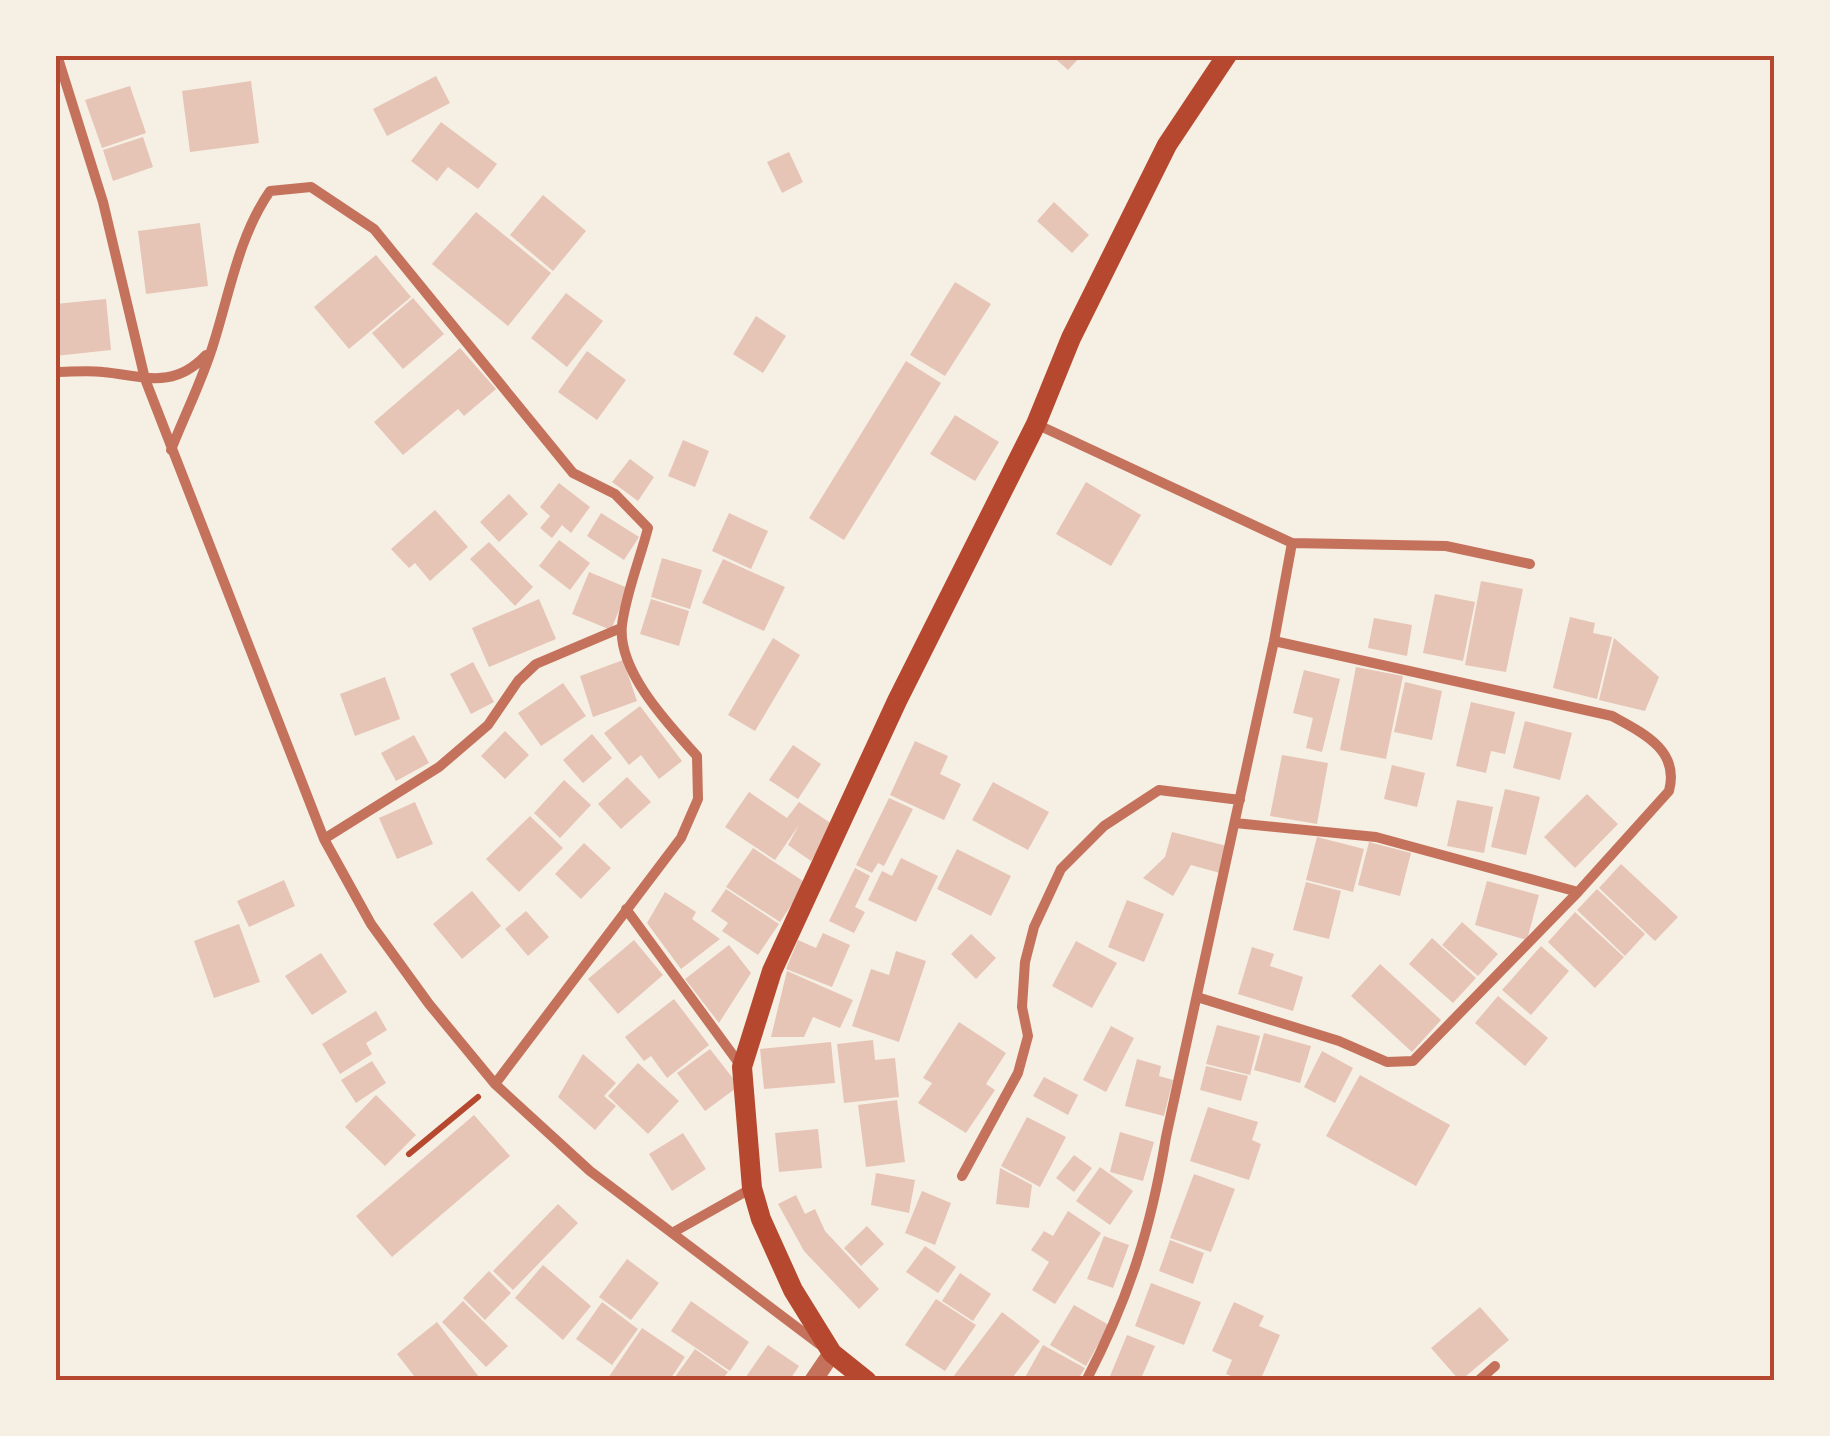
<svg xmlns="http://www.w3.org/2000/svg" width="1830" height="1436" viewBox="0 0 1830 1436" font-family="'Noto Serif',serif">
<rect width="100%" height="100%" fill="#f6efe4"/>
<path fill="#e6c5b7" d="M1051,55H1082L1068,70Z
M436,76L450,103L387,136L373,109Z
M251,81L259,143L190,152L182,91Z
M130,86L146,133L102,148L85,100Z
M441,122L497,164L478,189L448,167L437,181L411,161Z
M143,137L153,167L113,181L103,150Z
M789,152L803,182L782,193L767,162Z
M543,195L586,231L553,271L510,235Z
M1054,202L1089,235L1072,253L1037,221Z
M476,212L551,273L508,326L432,264Z
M200,223L208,286L146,294L138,231Z
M376,255L411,297L349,349L314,307Z
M955,282L991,304L945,376L910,355Z
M566,293L603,321L567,367L531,338Z
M413,298L444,334L403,369L372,333Z
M106,299L111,350L55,356V304Z
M756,316L786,336L763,373L733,354Z
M460,348L496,389L464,416L458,409L403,455L374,422Z
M587,351L626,380L597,420L558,392Z
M906,361L941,383L844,540L809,518Z
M955,415L999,442L975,481L930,454Z
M683,440L709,451L695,487L668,476Z
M630,459L654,477L638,501L612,482Z
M1086,482L1141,515L1111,566L1056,534Z
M559,483L590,507L571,533L562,525L552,538L540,528L550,516L540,507Z
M509,494L528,514L499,542L480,522Z
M435,510L468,547L430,581L415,563L409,568L391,549Z
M601,513L639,537L624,560L587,536Z
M729,513L768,531L751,569L712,551Z
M559,540L590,563L570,590L539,566Z
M489,542L533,587L515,606L470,559Z
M662,558L702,570L690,609L651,597Z
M723,559L785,587L764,631L702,603Z
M589,572L628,588L611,630L572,614Z
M1481,581L1523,589L1506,672L1465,665Z
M1435,594L1475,602L1463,661L1423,653Z
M539,599L556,639L489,667L472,628Z
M651,599L689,611L679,646L640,634Z
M1570,617L1595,623L1593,633L1612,637L1597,699L1553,688Z
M1374,618L1412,625L1407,656L1368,648Z
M773,638L800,655L755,731L728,715Z
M1614,638L1659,677L1645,711L1599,700Z
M623,660L637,701L593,717L580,676Z
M473,662L494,702L471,714L450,674Z
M1356,667L1403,676L1386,759L1340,750Z
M1304,670L1340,679L1322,752L1306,748L1313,718L1293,713Z
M385,677L400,719L355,736L340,694Z
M1405,682L1442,691L1432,740L1394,732Z
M563,683L586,716L541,746L518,713Z
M1471,702L1515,712L1505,754L1491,751L1486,773L1456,766Z
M640,706L682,761L659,779L641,755L629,765L604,733Z
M1525,721L1572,733L1560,780L1513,768Z
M505,731L529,755L505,779L481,756Z
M592,734L612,758L583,783L563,760Z
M414,735L429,763L396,781L381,753Z
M915,741L948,756L940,774L961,784L944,820L890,795Z
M793,745L821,764L798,799L769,780Z
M1282,755L1328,763L1317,824L1270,816Z
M1392,765L1425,773L1417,807L1384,799Z
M627,777L651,802L621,829L598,804Z
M564,780L591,805L560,838L534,813Z
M993,782L1049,812L1028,850L972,820Z
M1505,789L1540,797L1526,855L1491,847Z
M749,792L787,818L799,802L835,826L811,861L788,845L799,825L775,860L725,827Z
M1587,794L1618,824L1575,868L1544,837Z
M889,798L913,809L884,866L878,863L872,873L856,865Z
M1457,800L1493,807L1484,853L1447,846Z
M415,802L433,844L397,859L379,818Z
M530,816L563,848L519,892L486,859Z
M1172,832L1227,846L1220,873L1191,865L1173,896L1143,878L1165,857Z
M1317,837L1364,849L1353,892L1306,880Z
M1369,842L1411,853L1400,896L1358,885Z
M584,843L611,868L581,899L555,874Z
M753,848L806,883L780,922L726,887Z
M957,849L1011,876L991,916L937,889Z
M901,858L938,876L916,922L868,900L882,871L892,876Z
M1621,864L1678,917L1655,941L1599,888Z
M855,868L870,876L855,907L865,912L854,933L829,921Z
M284,880L295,906L249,927L237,901Z
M1487,881L1539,895L1527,940L1475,925Z
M1306,882L1341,891L1329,939L1293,930Z
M726,889L779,924L758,955L722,931L728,923L711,911Z
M1597,889L1645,934L1625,956L1577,910Z
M472,891L501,926L462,959L433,924Z
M665,892L696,912L692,919L720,939L681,969L647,923Z
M1127,900L1164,914L1144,962L1108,947Z
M526,911L549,937L528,956L505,929Z
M1575,912L1624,957L1595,988L1548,942Z
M1462,922L1498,954L1478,976L1442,945Z
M239,924L260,982L214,998L194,941Z
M823,933L850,945L832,987L786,969L798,940L816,948Z
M971,934L996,958L976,979L951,954Z
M1432,938L1476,978L1453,1003L1409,964Z
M634,940L663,975L618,1014L588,979Z
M1076,941L1117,963L1092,1008L1052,986Z
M729,945L751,973L719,1023L685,979Z
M1541,946L1569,971L1531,1015L1502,990Z
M1252,947L1274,954L1270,966L1303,977L1293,1011L1238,994Z
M896,951L926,961L899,1042L852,1026L871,969L889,975Z
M321,953L347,992L312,1015L285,976Z
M1380,964L1441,1020L1412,1052L1351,996Z
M787,971L853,1000L840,1028L813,1017L804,1037H771Z
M1498,996L1548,1038L1525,1066L1475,1023Z
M674,999L709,1045L667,1078L651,1056L644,1061L625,1037Z
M376,1011L387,1030L366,1043L372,1054L340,1074L322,1044Z
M959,1022L1006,1053L986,1084L995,1090L966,1133L918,1103L932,1083L923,1078Z
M1217,1025L1260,1036L1250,1075L1206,1064Z
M1111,1026L1134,1038L1106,1092L1083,1080Z
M1264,1033L1311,1046L1300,1083L1254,1070Z
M873,1040L875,1060L895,1058L899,1097L844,1103L837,1044Z
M831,1042L835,1083L764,1089L760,1049Z
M710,1049L739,1086L705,1111L677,1073Z
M1322,1051L1353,1068L1335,1103L1304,1087Z
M583,1054L616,1083L604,1096L616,1106L595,1130L558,1097Z
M1137,1059L1161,1066L1159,1076L1173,1080L1164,1116L1125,1106Z
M372,1061L386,1083L356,1103L341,1080Z
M638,1063L679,1101L648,1134L608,1096Z
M1206,1066L1248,1076L1241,1101L1200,1090Z
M1360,1075L1450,1125L1416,1186L1326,1136Z
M1044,1077L1078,1095L1068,1115L1033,1096Z
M376,1095L416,1135L385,1166L345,1127Z
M897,1100L905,1162L866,1167L858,1105Z
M1208,1107L1258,1122L1252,1140L1261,1144L1249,1180L1190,1161Z
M474,1115L510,1156L392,1257L356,1216Z
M1027,1117L1066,1137L1040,1187L1001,1166Z
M818,1129L822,1168L779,1172L775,1133Z
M1120,1132L1154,1142L1143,1181L1110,1172Z
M683,1133L706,1169L672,1191L649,1154Z
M1074,1155L1092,1168L1074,1192L1056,1178Z
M1100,1167L1133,1191L1110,1225L1076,1201Z
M1000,1168L1032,1185L1029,1208L996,1204Z
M876,1173L915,1180L909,1213L871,1205Z
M1194,1174L1235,1189L1211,1252L1170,1238Z
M922,1191L951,1203L935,1245L905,1233Z
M796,1195L805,1214L815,1209L825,1231L879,1289L859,1309L804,1251L778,1204Z
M558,1204L578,1223L513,1290L493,1271Z
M1068,1211L1101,1233L1055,1304L1032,1290L1049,1262L1031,1250L1044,1231L1053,1236Z
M867,1226L884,1244L861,1266L844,1248Z
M1104,1236L1129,1245L1113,1288L1087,1279Z
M1170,1240L1204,1253L1193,1284L1159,1271Z
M925,1246L956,1267L938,1293L906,1272Z
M627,1259L659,1283L631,1320L599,1297Z
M543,1265L591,1306L563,1340L515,1298Z
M489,1271L511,1293L485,1320L463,1298Z
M960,1273L991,1294L973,1321L942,1301Z
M1151,1283L1201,1302L1184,1345L1135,1326Z
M936,1299L976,1325L945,1371L905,1345Z
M463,1301L508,1346L486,1367L442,1322Z
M691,1301L749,1342L730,1371L671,1331Z
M602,1302L638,1329L612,1365L576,1339Z
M1234,1302L1264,1316L1259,1326L1280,1335L1260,1381H1243L1226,1374L1232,1360L1212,1351Z
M1074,1305L1109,1325L1086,1366L1050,1345Z
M1480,1307L1509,1340L1460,1381L1431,1348Z
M1002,1312L1040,1341L1010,1381H959L953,1377Z
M437,1322L482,1381H418L397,1354Z
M642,1328L685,1357L669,1381H606Z
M1127,1335L1155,1346L1140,1381H1108Z
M768,1345L799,1366L789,1381H743Z
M1043,1345L1085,1368L1077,1381H1023Z
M695,1349L728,1372L721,1381H681L675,1377Z"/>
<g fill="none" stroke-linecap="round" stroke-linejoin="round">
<path stroke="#b5482f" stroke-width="6" d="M409,1154L478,1097"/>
<path stroke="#c5725c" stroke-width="10" d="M57,55L103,202L145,379L324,839L371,924L429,1004L495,1084L590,1171L819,1344
M55,372C71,372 87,370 103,372C144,376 173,390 206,355
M1036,424L1292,543L1446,546L1530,564
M171,450C185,414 203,379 214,342C230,291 239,236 270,191L311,187L374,229L573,473L615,494L648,528C640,559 626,593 622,625C617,671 669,725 697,756L698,799L681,838L495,1084
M1235,823L1376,837L1578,892
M324,839L439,767L488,725L518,681L536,664L621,628
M626,909L741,1066
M1197,997L1339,1041L1387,1062L1413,1061L1578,892L1669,791C1680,750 1643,733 1612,716L1274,641
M962,1176L1018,1073L1028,1036L1022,1007L1025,962L1034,927L1061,869L1104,826L1159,790L1240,800
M672,1233L752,1188
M1086,1381C1129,1298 1151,1229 1166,1137L1274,641L1292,543
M1478,1381L1495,1366"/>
<path stroke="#c5725c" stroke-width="18" d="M813,1381L832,1353"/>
<path stroke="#b5482f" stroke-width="20" d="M867,1381L832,1353L793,1290L761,1219L752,1188L742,1067L772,971L897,701L1036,424L1071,338L1167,145L1227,55"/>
</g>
<rect width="1830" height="1436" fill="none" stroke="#f6efe4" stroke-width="115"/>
<rect x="58" y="58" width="1714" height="1320" fill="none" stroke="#b5482f" stroke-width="4"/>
</svg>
